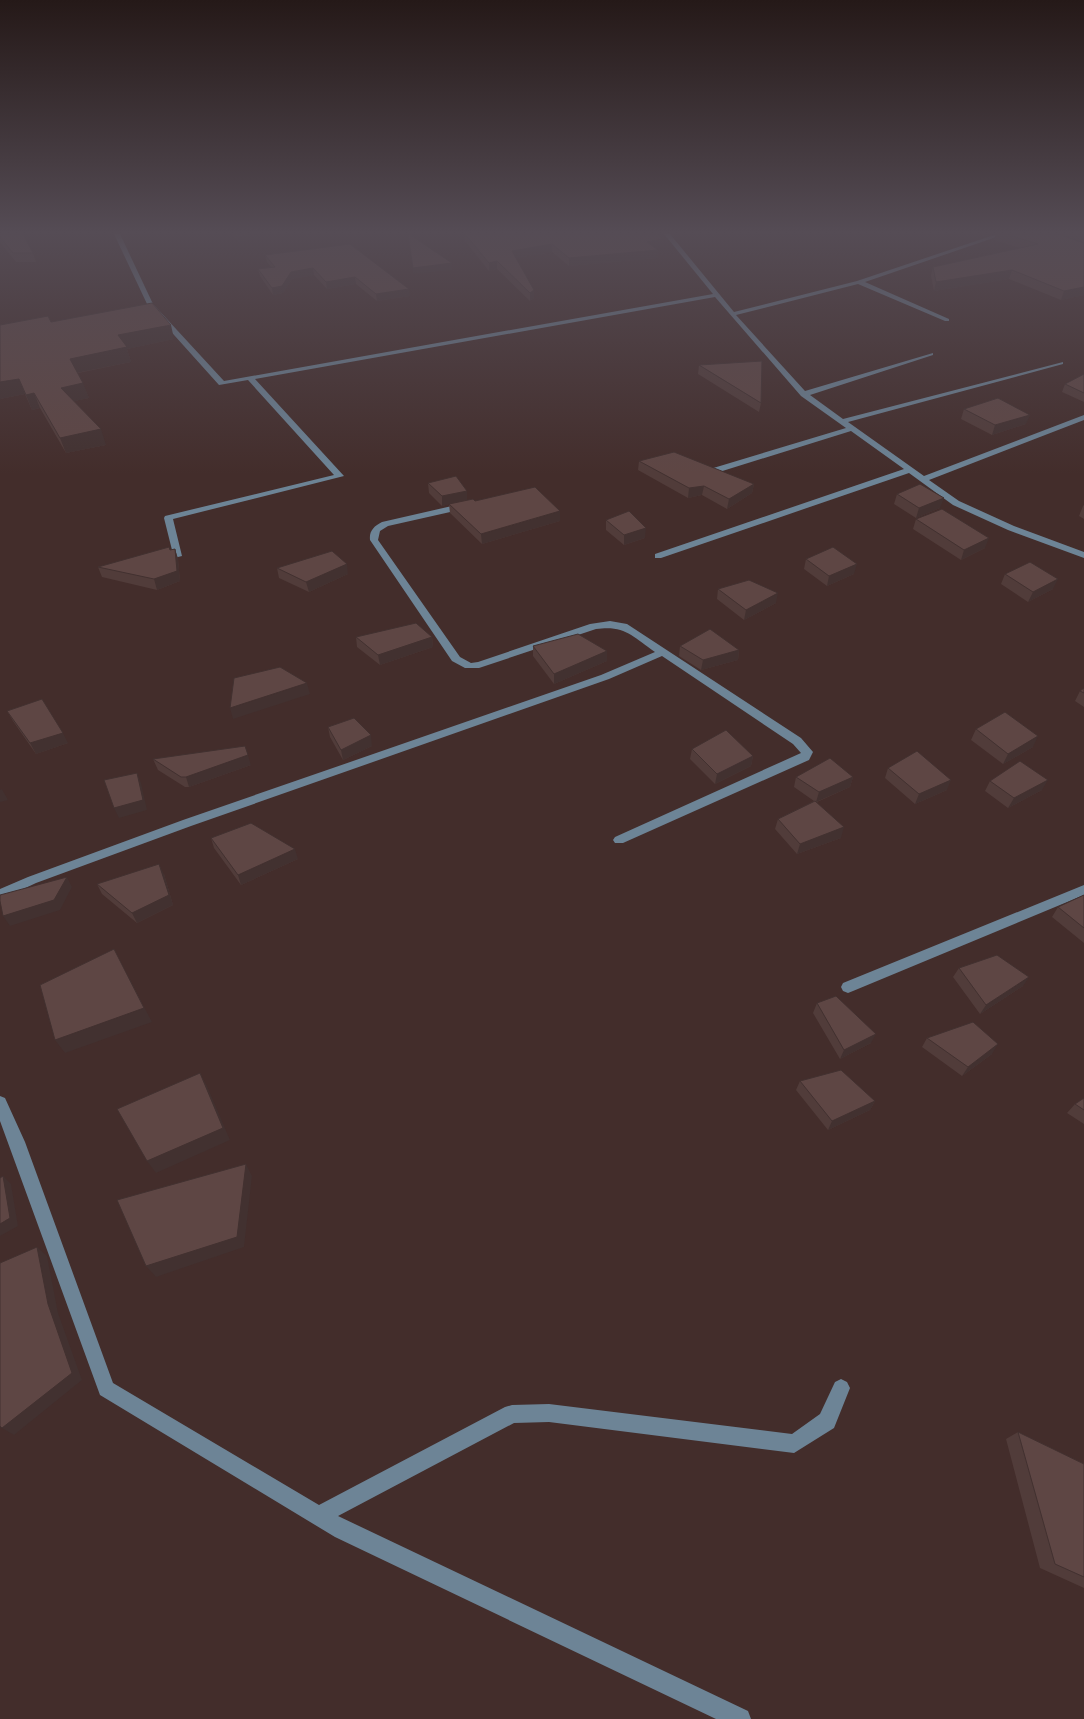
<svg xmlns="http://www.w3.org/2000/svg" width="1084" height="1719" viewBox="0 0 1084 1719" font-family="'Source Serif 4',serif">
<rect width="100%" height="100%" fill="#432d2b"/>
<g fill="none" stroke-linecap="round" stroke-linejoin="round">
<path fill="#6d8496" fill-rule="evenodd" d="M114,234H120L153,304L224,381L713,294L664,234H670L734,312L857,281L997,234H1005L865,282L949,319V321H945L858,284L736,315L805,391L933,353V355L810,395L843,419L1063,362V364L848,422L924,476L1084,415V420L929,480L959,501L1014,526L1084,552V558L1008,530L953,505L909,473L661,558H655V554L904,469L851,431L716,473H710V469L846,428L801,396L715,297L255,379L344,476L173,519L182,556L174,558L164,518L165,516L334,475L248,380L219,385L148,306Z
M465,503L469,506L468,508L388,526L380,531L378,540L460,657L471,663L478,662L590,624L610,621L627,624L801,738L813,752L809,760L623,843H615L613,840L615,837L801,753L793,744L662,656L609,679L191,826L36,883L0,900V889L28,877L183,820L601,675L655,652C632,636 625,625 596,629L479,668H465L452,661L370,540C369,531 374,526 382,522Z
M1084,885V895L853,991L848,993L843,991L841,987L843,983Z
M0,1096L5,1098L25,1142L113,1383L319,1505L505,1407L512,1405L549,1404L792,1434L820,1414L835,1382L841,1379L847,1382L850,1388L834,1428L794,1453L549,1422L514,1423L338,1516L748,1711L751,1719H716L335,1537L100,1395L0,1121Z"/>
</g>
<path fill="#513c3a" d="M0,234L33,253L36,262H16L0,242Z
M232,234H261V236L239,242Z
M465,234L661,247L655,248L658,250L657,258L569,266L552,252L516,258L534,298L530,301L497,269L489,271L465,241Z
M976,234H1084V295L1061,300L1009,279L934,291L931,276L933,267L1020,248L994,240L996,234L984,236Z
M350,244L410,296L377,301L356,284L327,289L314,275L292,279L283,293L273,295L260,276L258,269L271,267L267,262L265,255Z
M51,322L174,339L127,349L131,362L78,373L89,398L74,401L106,445L66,453L40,408L32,410L25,394L0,399Z
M699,365L761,403L759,412L698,374Z
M1084,374V402L1062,392L1065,384Z
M964,409L1026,424L992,435L961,419Z
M639,461L754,484L752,493L727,509L702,495L688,498L638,470Z
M428,483L467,491V500L560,511V521L482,544L450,513L449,504L442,506L429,493Z
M897,494L940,508L916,518L894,504Z
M1084,505V519L1079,516L1083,506Z
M916,519L985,548L961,560L913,529Z
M606,520L645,538L624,545L606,530Z
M175,549L178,559L180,581L157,590L102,577L98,567Z
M806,559L854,574L827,586L804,569Z
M277,568L348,574L309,592L279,578Z
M1005,574L1053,589L1028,602L1001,584Z
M718,589L776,603L744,620L717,599Z
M356,637H432L433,647L380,665L357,647Z
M533,646L607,661L554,684L533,656Z
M680,646L739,650L738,660L701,670L679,656Z
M1084,688V707L1075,701L1080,691Z
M7,711L68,743L36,754L13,721Z
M328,727L372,746L343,760L330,737Z
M976,729L1033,747L1003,764L971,740Z
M692,749L753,756L751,766L715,784L690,759Z
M153,759L251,765L189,787H185L158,770Z
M888,768L947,790L915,804L885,778Z
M796,777H853L850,787L817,802L841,838L797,854L775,829L778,819L814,801L794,787Z
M990,781L1042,790L1008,808L985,791Z
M211,838L298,859L241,885L214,848Z
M164,874L173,905L137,923L102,894L97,884Z
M1084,895V943L1052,917L1058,907Z
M959,968L1023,986L980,1014L953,977Z
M817,1003L871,1043L840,1059L813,1013Z
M927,1038L992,1054L962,1076L922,1047Z
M800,1081L875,1101L870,1110L828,1130L796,1090Z
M1084,1098V1124L1067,1113L1075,1104Z
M1018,1432L1084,1464V1588L1040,1568L1006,1439Z"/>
<path fill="#423130" d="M251,234H261V236L239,242L238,237Z
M985,234H996L984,236Z
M662,239L661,247L646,250L647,242Z
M552,244V252L512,259V251Z
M658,250L657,258L569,266V258Z
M497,261V269L489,271V263Z
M452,263V270L413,274V268Z
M313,268L314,275L292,279L283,293L273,295L272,288L291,272Z
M1012,270L1009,279L934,291L936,282Z
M355,277L356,284L327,289L326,282Z
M1084,287V295L1061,300L1064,291Z
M409,289L410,296L377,301L376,294Z
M534,290V298L530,301V293Z
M171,325L174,339L127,349L131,362L76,373L70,359L118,335Z
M19,379L25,394L0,399V382Z
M83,383L89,398L66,403L61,388Z
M34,393L40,408L32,410L26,395Z
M1030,415L1026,424L992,435L995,425Z
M101,429L106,445L66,453L60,438Z
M754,484L752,493L727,509L729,499Z
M704,486L702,495L688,498L689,488Z
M467,491V500L442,506V496Z
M944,498L940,508L916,518L919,508Z
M560,511V521L482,544L481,534Z
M646,528L645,538L624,545V535Z
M989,538L985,548L961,560L964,550Z
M175,549L178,559L180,581L157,590L154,579Z
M347,564L348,574L309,592L306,582Z
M857,564L854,574L827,586L829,576Z
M1058,579L1053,589L1028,602L1033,592Z
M778,593L776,603L744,620L746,610Z
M432,637L433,647L380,665L378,655Z
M739,650L738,660L701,670L703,660Z
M607,651V661L554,684V674Z
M307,683L310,694L233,719L230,708Z
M63,733L68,743L36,754L30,743Z
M371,735L372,746L343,760L341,750Z
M1038,736L1033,747L1003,764L1008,754Z
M245,746L251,765L189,787L186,777Z
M753,756L751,766L715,784L717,774Z
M137,773L141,783L147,810L119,818L114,808Z
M853,777L850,787L816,802L819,792Z
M951,780L947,790L915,804L919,794Z
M1048,780L1042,790L1008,808L1014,798Z
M2,789L8,800L0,802V790Z
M844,827L841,838L797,854L800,844Z
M295,849L298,859L241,885L238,875Z
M159,864L164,874L173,905L137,923L132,913Z
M67,877L72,887L60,910L10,926L3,916Z
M114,949L152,1022L65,1053L55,1040Z
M1029,977L1023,986L980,1014L986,1005Z
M876,1034L871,1043L840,1059L844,1050Z
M998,1044L992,1054L962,1076L968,1067Z
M200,1073L207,1086L230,1140L156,1173L147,1161Z
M875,1101L870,1110L828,1130L832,1121Z
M246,1164L252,1176L244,1247L156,1277L146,1266Z
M3,1176L11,1184L18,1226L0,1236V1224Z
M37,1247L47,1256L58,1313L82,1380L14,1435L2,1428Z"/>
<path fill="#5e4644" stroke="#423130" d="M0,234H23L33,253H13L0,237Z
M235,234H251L238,237Z
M408,234H409L452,263L413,268Z
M465,234H658L662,239L647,242L658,250L569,258L552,244L512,251L534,290L530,293L497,261L489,263Z
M1006,234H1058L1084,243V287L1064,291L1012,270L936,282L933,267L1038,244Z
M350,244L409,289L376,294L355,277L326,282L313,268L291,272L282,286L272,288L258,269L275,267L265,255Z
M152,303L171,325L118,335L127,347L70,359L83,383L61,388L101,429L60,438L34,393L26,395L19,379L0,382V325L48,316L51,322Z
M762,361L761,403L699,365Z
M1084,374V393L1065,384Z
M998,398L1030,415L995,425L964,409Z
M674,452L754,484L729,499L704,486L689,488L639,461Z
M456,476L467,491L442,496L428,483Z
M920,484L944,498L919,508L897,494Z
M535,487L560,511L481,534L449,504L473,499L475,501Z
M942,509L989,538L964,550L916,519Z
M629,511L646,528L624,535L606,520Z
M169,547L170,550L175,549L177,571L154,579L98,567Z
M833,547L857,564L829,576L806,559Z
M332,551L347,564L306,582L277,568Z
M1030,562L1058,579L1033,592L1005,574Z
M749,580L778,593L746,610L718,589Z
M416,623L432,637L378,655L356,637Z
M710,629L739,650L703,660L680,646Z
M578,634L607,651L554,674L533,646Z
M280,667L307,683L230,708L234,678Z
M1084,688V693L1080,691Z
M42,699L63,733L30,743L7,711Z
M1005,712L1038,736L1008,754L976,729Z
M354,718L371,735L341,750L328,727Z
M726,730L753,756L717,774L692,749Z
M245,746L248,755L186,777H181L153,759Z
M917,751L951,780L919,794L888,768Z
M830,758L853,777L819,792L796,777Z
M1020,761L1048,780L1014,798L990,781Z
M137,773L143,800L114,808L104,780Z
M815,801L844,827L800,844L778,819Z
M251,823L295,849L238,875L211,838Z
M159,864L169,895L132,913L97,884Z
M67,877L54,900L3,916L0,901V895Z
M1084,895V928L1058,907Z
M114,949L144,1008L55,1040L40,985Z
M997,955L1029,977L986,1005L959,968Z
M836,996L876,1034L844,1050L817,1003Z
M973,1022L998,1044L968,1067L927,1038Z
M841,1070L875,1101L832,1121L800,1081Z
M200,1073L223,1128L147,1161L117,1109Z
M1084,1098V1110L1075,1104Z
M246,1164L237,1237L146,1266L117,1200Z
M3,1176L10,1218L0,1224V1178Z
M37,1247L48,1304L72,1373L2,1428L0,1426V1263Z
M1018,1432L1084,1464V1577L1055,1564Z"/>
<linearGradient id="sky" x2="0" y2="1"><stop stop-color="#251918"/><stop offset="0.49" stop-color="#554c55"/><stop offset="1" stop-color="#554c55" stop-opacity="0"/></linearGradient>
<rect width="1084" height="474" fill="url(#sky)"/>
</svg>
